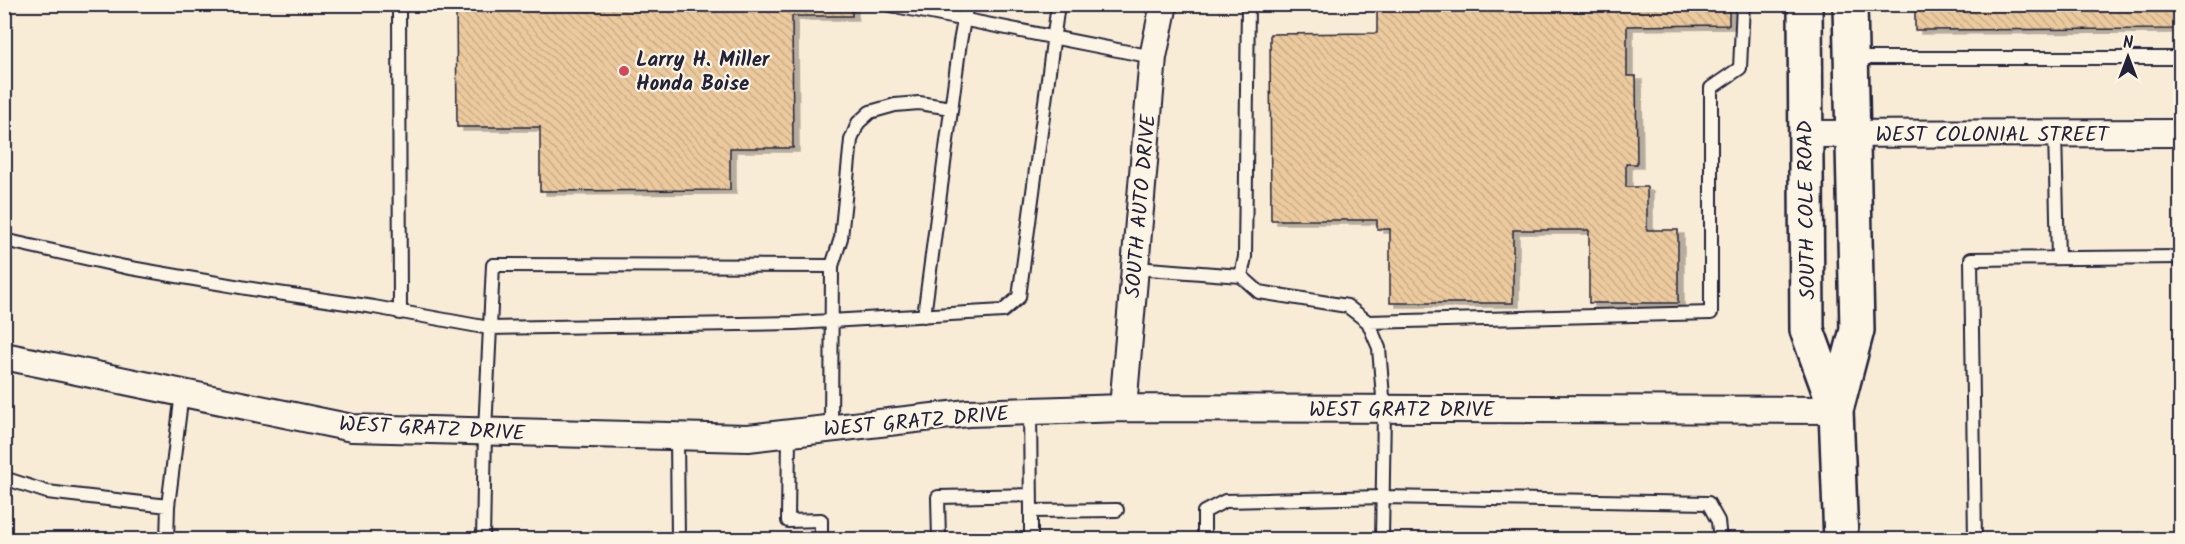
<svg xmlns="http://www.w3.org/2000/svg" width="2185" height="544" viewBox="0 0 2185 544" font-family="Kalam,sans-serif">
<defs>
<pattern id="building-back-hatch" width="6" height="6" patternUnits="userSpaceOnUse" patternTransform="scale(1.5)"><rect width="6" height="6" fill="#ecca9d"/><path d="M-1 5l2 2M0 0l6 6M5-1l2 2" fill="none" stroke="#caad88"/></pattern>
<filter id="shadow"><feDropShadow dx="6" dy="4" stdDeviation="0" flood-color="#0004"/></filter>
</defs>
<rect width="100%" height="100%" fill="#f9ecd7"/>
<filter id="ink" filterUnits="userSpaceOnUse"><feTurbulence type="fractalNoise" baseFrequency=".0167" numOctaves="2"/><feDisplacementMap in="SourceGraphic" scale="12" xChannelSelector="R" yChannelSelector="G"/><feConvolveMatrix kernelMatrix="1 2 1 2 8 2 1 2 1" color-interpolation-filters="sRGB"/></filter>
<g filter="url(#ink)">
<path fill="url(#building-back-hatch)" stroke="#22223b" stroke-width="1.5" filter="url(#shadow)" d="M456,4H852V16H792L793,148H730V190L540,191V127H457Z
M1729,4V25L1627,26V76H1636L1637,164H1626V187H1647V230H1678V303H1589V230H1513V303H1390V229H1377V220H1271L1270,34L1377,33V5Z
M1915,4H2180V29L1915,30Z"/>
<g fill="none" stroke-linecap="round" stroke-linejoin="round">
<g stroke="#22223b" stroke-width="16">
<path id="service" d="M399,4L400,313
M885,4L1153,57
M1852,58H2180
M2055,133L2058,258
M4,240L125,267L264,291L374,307L489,328L795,323L1003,311L1019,297L1058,4
M1135,268L1241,276L1245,257L1248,4
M1241,276L1259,292L1347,306L1368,322L1379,348L1384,409L1382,540
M924,316L960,42L967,4
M1368,322L1711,313V88L1740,68L1743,4
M1030,411L1031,511L1117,510
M831,429L832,266L841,238L851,140L858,123L870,112L895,105L919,103L951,108
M789,433L788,521L821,520V540
M677,436L678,540
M4,478L47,492L168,506
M167,540L168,506L182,393
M483,540L485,431L493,265L832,266
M939,540L938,497L1031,495
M1031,540V511
M1204,540V512L1225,501L1383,497L1708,503L1718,521L1720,540
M1975,540L1971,259L2180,257"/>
</g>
<g stroke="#22223b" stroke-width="30">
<path id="minor" d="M1804,134L2180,133
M4,356L352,428L748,438L968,413L1123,408L1836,410
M1123,408L1153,57L1164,4"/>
</g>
<g stroke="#22223b" stroke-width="38">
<path id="primary" d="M1805,4L1807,330L1836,410L1841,540
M1836,410L1857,330L1850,4"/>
</g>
<use href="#service" stroke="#fcf5e5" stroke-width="12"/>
<use href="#minor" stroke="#fcf5e5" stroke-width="26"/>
<use href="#primary" stroke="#fcf5e5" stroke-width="33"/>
</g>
</g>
<circle fill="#d1495b" stroke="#fcf5e5" stroke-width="2" cx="624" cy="71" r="6"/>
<g text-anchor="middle" stroke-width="4.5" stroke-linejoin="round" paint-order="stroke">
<g font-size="21" font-weight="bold" fill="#22223b" stroke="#fcf5e5" text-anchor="start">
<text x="636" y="66">Larry H. Miller<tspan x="636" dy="24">Honda Boise</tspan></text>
</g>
<g font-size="21" fill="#22223b" stroke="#fcf5e5">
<text x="1992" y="141">WEST COLONIAL STREET</text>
<text transform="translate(1140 206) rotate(-85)" y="7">SOUTH AUTO DRIVE</text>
<text transform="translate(1806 210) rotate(-91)" y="7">SOUTH COLE ROAD</text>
<text x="1402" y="416">WEST GRATZ DRIVE</text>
<text transform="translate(916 421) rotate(-5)" y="7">WEST GRATZ DRIVE</text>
<text transform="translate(432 428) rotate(3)" y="7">WEST GRATZ DRIVE</text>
</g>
</g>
<rect width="2185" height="544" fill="none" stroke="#fcf5e5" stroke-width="24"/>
<rect x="12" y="12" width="2161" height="520" fill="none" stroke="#22223b" stroke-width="2" filter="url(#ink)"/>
<g transform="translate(2128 57)" stroke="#fcf5e5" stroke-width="4.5" paint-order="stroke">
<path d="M0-4.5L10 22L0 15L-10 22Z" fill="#22223b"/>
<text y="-9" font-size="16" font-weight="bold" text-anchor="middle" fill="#22223b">N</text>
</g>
</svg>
